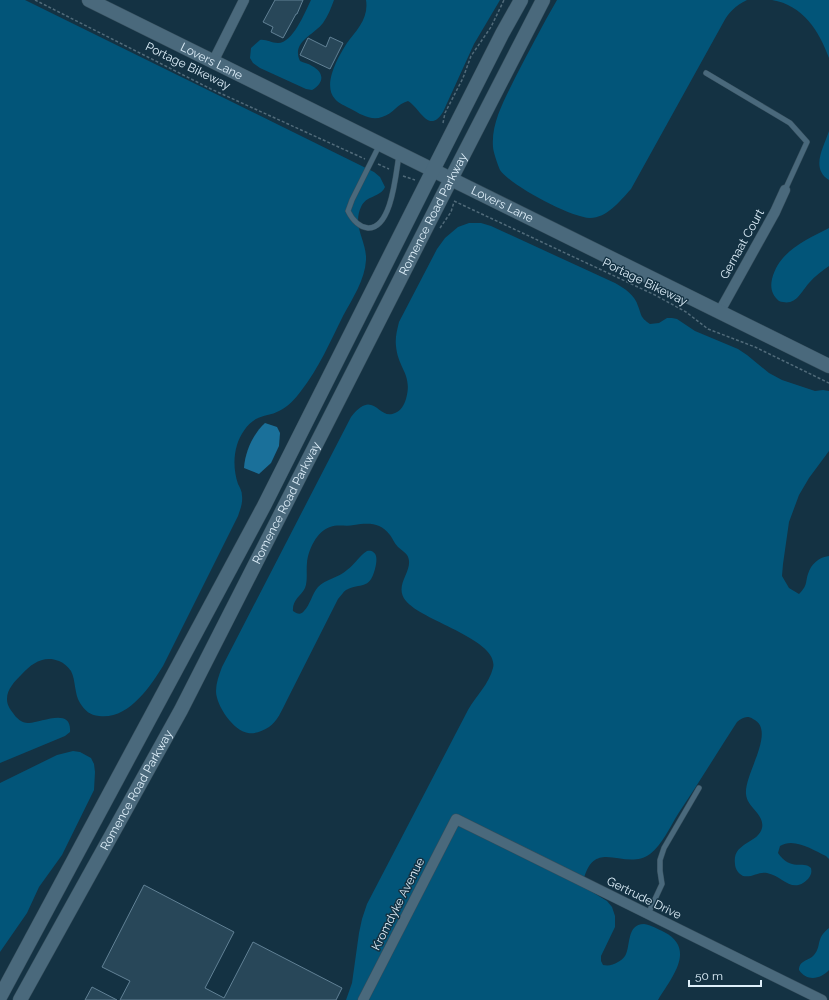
<svg xmlns="http://www.w3.org/2000/svg" width="829" height="1000" viewBox="0 0 829 1000" font-family="Raleway,sans-serif">
<rect width="100%" height="100%" fill="#143243"/>
<path fill="#025579" d="M0,0H25L374,172L380,177L385,187C380,198 366,195 361,207C352,226 367,242 366,260C365,280 352,299 343,316C330,342 319,368 301,391C295,399 288,407 279,411C272,415 263,415 256,419C247,424 240,435 237,445C233,458 234,472 238,484C240,488 242,491 242,496C243,503 240,510 238,516L163,666C150,687 128,720 99,716C90,715 85,711 80,703C74,693 76,681 71,671C68,667 64,663 59,661C44,655 32,663 22,674C15,681 7,689 7,699C7,705 10,709 13,713C16,718 22,723 28,723C39,724 72,706 70,732L65,736L0,763Z
M311,0H334C331,8 328,16 323,23C314,35 291,42 300,61C304,63 308,63 312,66C325,73 324,83 312,90L306,89L260,68L253,63L250,58L251,48L260,40C266,39 271,43 278,43C293,43 305,12 311,0Z
M366,0H500L474,44L443,112C429,135 420,108 408,101C397,104 393,114 382,117C371,121 360,114 351,109C346,106 339,104 335,99C322,85 338,57 347,43C357,30 369,18 366,0Z
M557,0H747C735,6 729,12 723,23L631,189C620,201 607,218 590,218C571,218 510,185 500,170C498,166 493,151 493,147C491,122 505,99 515,78C529,51 542,26 557,0Z
M772,0H829V58C819,31 803,5 772,0Z
M829,131V180C810,168 824,147 829,131Z
M469,223H481L491,226L615,283C624,288 635,295 638,306C642,316 640,317 650,324L659,323L667,318H672L677,319L695,331L738,349L747,355L769,373L782,380L815,391L823,390L829,391V451L809,478L799,495L789,522L783,564L782,576L789,588L799,594C808,585 805,583 808,574C811,564 819,557 829,556V859L826,856C813,850 794,837 780,846L778,853C791,872 803,860 811,868C812,873 811,875 808,879C792,895 783,876 767,873C759,871 752,878 743,876C739,874 735,869 735,864C732,842 758,844 762,828C765,814 747,808 746,794C744,774 777,730 753,719C747,715 742,718 737,722C717,753 698,784 678,814C670,827 662,845 650,854C625,872 596,837 584,878L589,890L607,901L612,907L615,916V927L601,956V961L603,965C609,966 613,965 618,962C620,961 623,959 625,956C631,947 626,924 644,924C651,925 658,929 664,932C697,949 671,978 658,1000H346L352,983L359,933L362,919L367,904L468,710C476,696 489,684 493,668C500,640 422,621 406,601C392,584 416,570 407,555C405,552 401,550 398,547C394,543 393,539 390,535C380,522 368,523 354,525C346,527 338,524 330,527C317,531 308,550 307,563C306,571 308,580 305,588C301,596 292,600 293,611C297,614 301,615 304,611C310,605 312,594 318,587C326,579 338,578 347,570C355,564 359,556 367,551C371,550 375,552 376,556C377,560 376,565 375,569C369,591 361,582 346,590C343,592 341,596 338,599L286,702C282,710 277,722 269,727C263,731 255,734 248,733C234,731 216,706 216,691C216,683 219,675 222,667L351,417C374,387 378,421 395,413C401,411 404,405 406,399C413,374 398,369 396,346C395,338 397,330 399,322L437,249L445,238L458,227Z
M829,228V266C822,271 815,276 809,283C800,293 796,307 779,301C772,295 770,288 772,279C779,251 806,240 829,228Z
M73,751L80,752L91,758L94,764L95,772L94,790L62,855L39,887L27,913L0,952V783L57,755Z
M829,928V970C821,979 807,982 799,970C799,960 809,961 814,955C822,946 815,939 829,928Z"/>
<path fill="#1a709a" d="M265,423L277,427L280,433L279,446L271,463L259,474L244,468C245,452 253,434 265,423Z"/>
<path fill="#284759" stroke="#618195" d="M275,0H303L297,14H296L283,38L271,32L273,27L263,22Z
M330,37L343,43L330,69L300,55L308,38L326,47Z
M144,885L234,932L205,988L224,998L253,942L342,988L336,1000H120L130,981L102,967Z
M92,987L117,1000H85Z"/>
<g fill="none" stroke-linecap="round" stroke-linejoin="round">
<g stroke="#354d5b" stroke-width="6">
<path id="lane" d="M706,73L790,123L807,142L785,190
M379,146L352,200L348,211C352,219 359,227 368,228C392,229 396,172 399,155
M648,914L662,884L660,871V860L664,848L699,788"/>
</g>
<g stroke="#354d5b" stroke-width="11">
<path id="street" d="M213,62L244,0
M720,311L775,212L785,190
M363,1000L456,819L822,1000"/>
</g>
<g stroke="#354d5b" stroke-width="15">
<g id="secondary">
<path id="s1" d="M89,0C335,124 583,242 829,366"/>
<path d="M0,997L264,506L426,184L502,34L521,0"/>
<path id="s2" d="M20,1000L181,710L451,179L543,0"/>
</g>
</g>
<path stroke="#516b7a" stroke-width="1.5" stroke-dasharray="3 2" stroke-linecap="butt" d="M35,0L211,89L365,159
M443,123L445,113L463,78L471,56L491,27L504,0
M378,164L389,169
M403,176L415,180
M454,201L655,295L686,312L708,329L755,347L829,383
M440,228L451,212L454,202"/>
<use href="#lane" stroke="#4a697c" stroke-width="5"/>
<use href="#street" stroke="#4a697c" stroke-width="10"/>
<use href="#secondary" stroke="#4a697c" stroke-width="14"/>
</g>
<g text-anchor="middle" stroke-width="3" stroke-linejoin="round" paint-order="stroke">
<g font-size="12" fill="#deeffa" stroke="#143243">
<text dy="4" stroke="none"><textPath href="#s1" startOffset="137">Lovers Lane</textPath></text>
<text transform="translate(188 66) rotate(26)" y="4">Portage Bikeway</text>
<text dy="4" stroke="none"><textPath href="#s1" startOffset="461">Lovers Lane</textPath></text>
<text dy="4" stroke="none"><textPath href="#s2" startOffset="888">Romence Road Parkway</textPath></text>
<text transform="translate(742 244) rotate(-61)" y="4">Gernaat Court</text>
<text transform="translate(645 282) rotate(26)" y="4">Portage Bikeway</text>
<text dy="4" stroke="none"><textPath href="#s2" startOffset="564">Romence Road Parkway</textPath></text>
<text dy="4" stroke="none"><textPath href="#s2" startOffset="240">Romence Road Parkway</textPath></text>
<text transform="translate(644 898) rotate(26)" y="4">Gertrude Drive</text>
<text transform="translate(398 904) rotate(-63)" y="4">Kromdyke Avenue</text>
</g>
</g>
<path d="M689 980v6h72v-6" fill="none" stroke="#deeffa" stroke-width="2"/>
<text x="695" y="980" font-size="12" fill="#deeffa" stroke="#143243" stroke-width="3" paint-order="stroke">50 m</text>
</svg>
